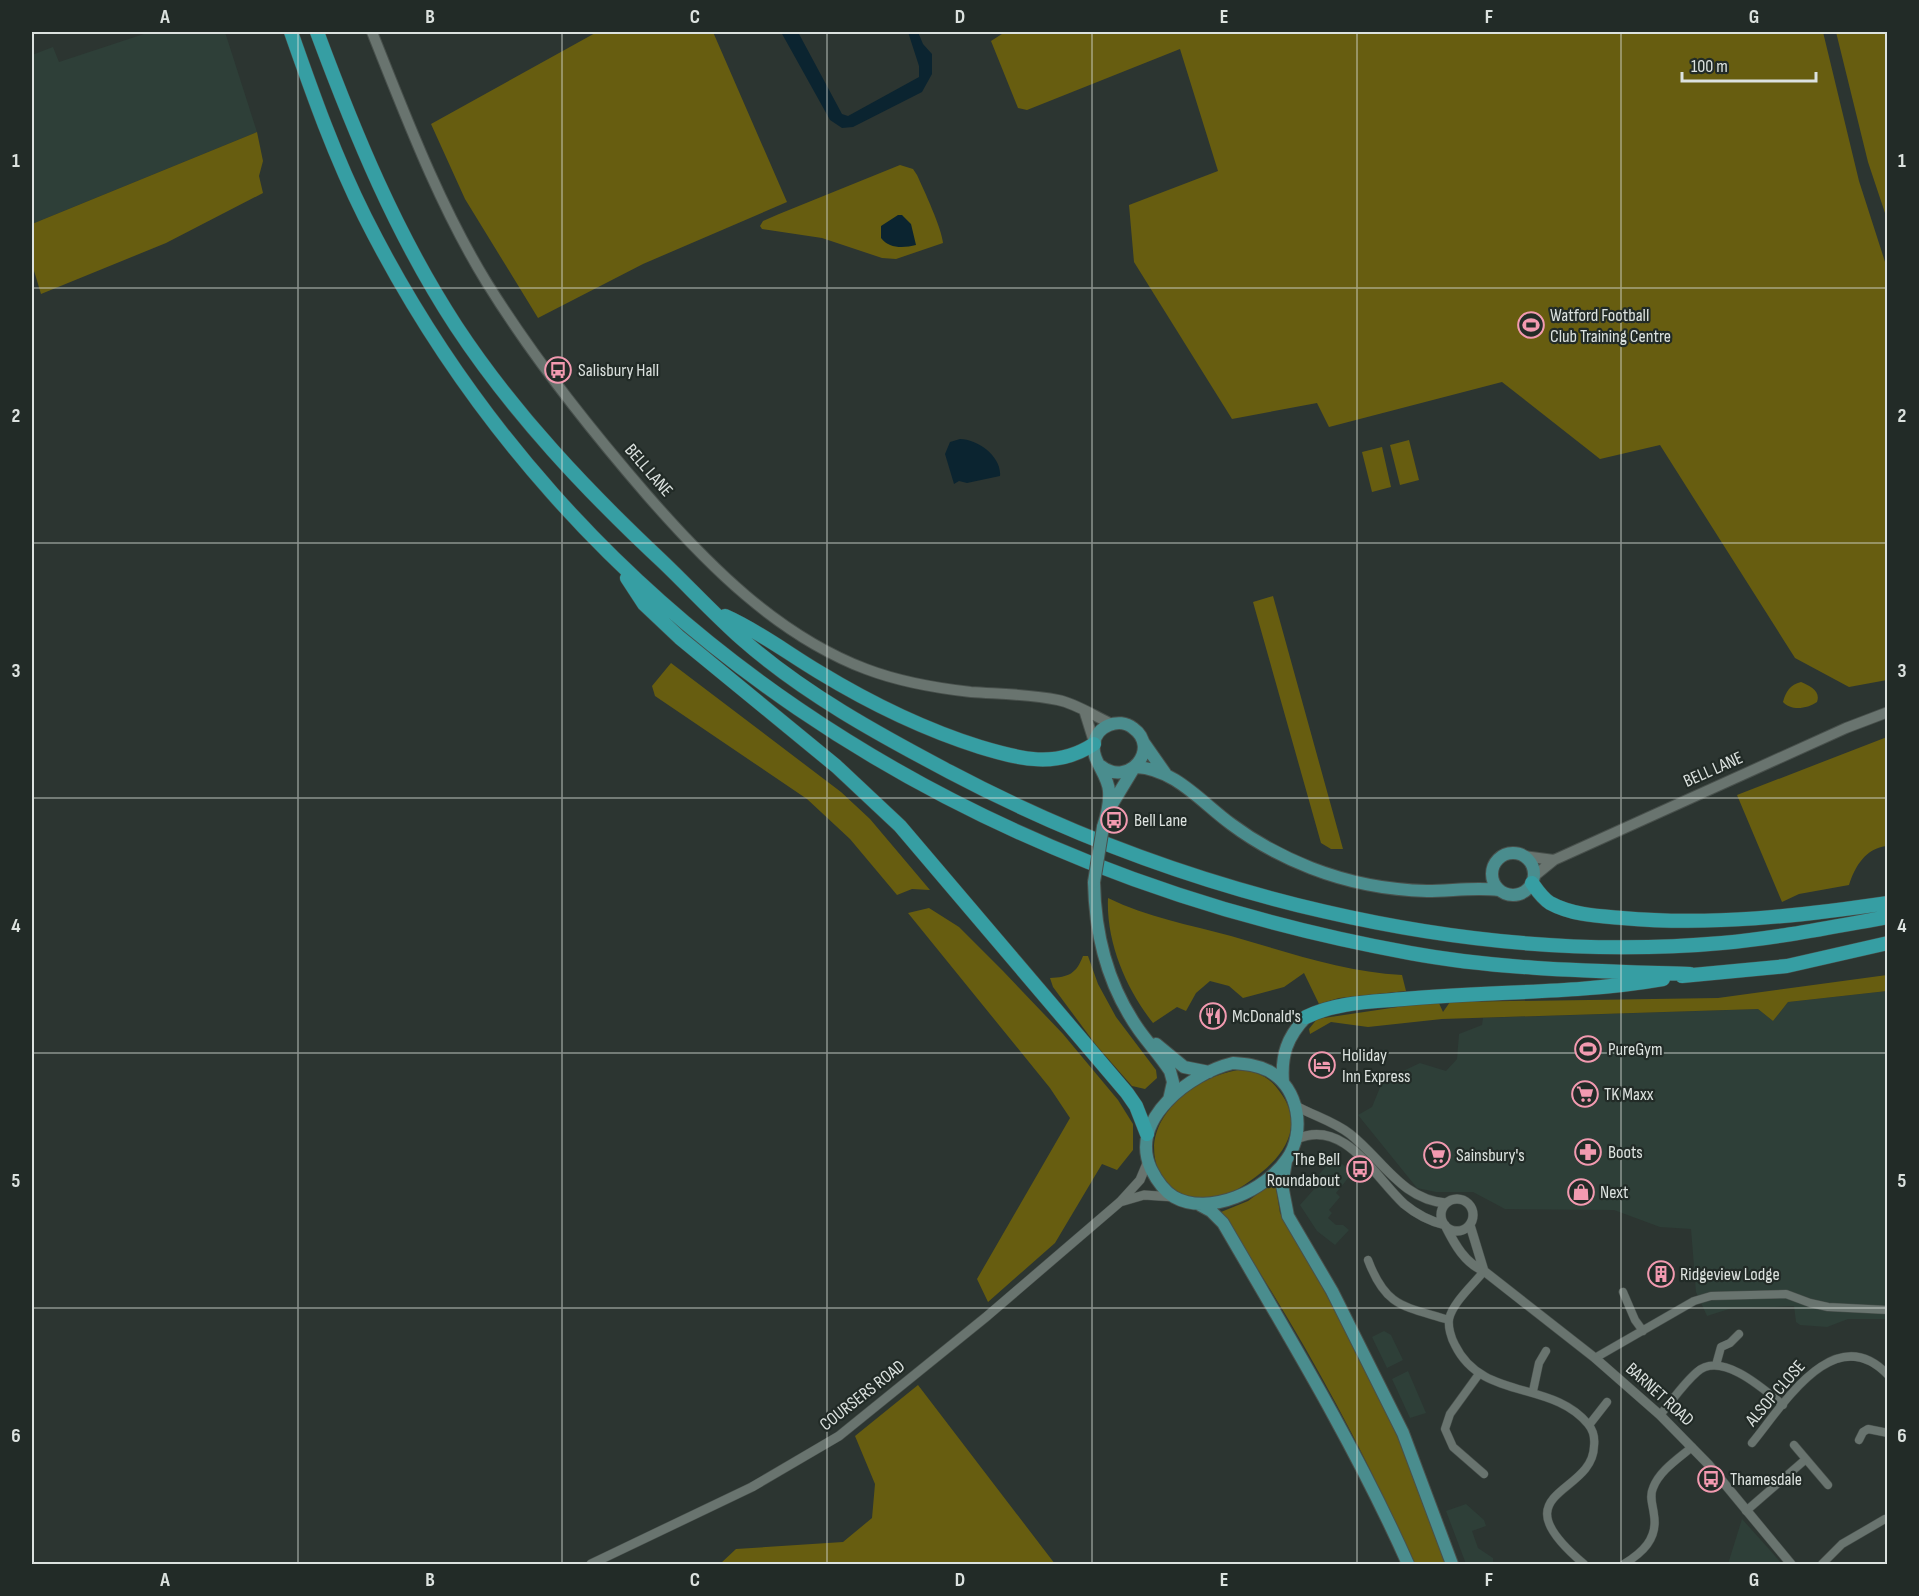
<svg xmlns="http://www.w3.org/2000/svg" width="1919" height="1596" viewBox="0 0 1919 1596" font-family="'Sofia Sans Condensed',sans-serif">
<rect width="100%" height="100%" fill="#2c3531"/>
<path fill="#2e3f38" d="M150,32H225L257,132L32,224V55L53,47L59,62Z
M1887,991V1319H1848L1827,1327L1800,1325L1796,1322L1794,1306L1729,1309L1707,1316L1696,1292L1691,1229L1660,1227L1614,1210L1505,1209L1473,1192H1436L1417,1188L1358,1115L1372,1107L1381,1085L1401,1072L1420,1063L1446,1071L1457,1059L1459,1034L1482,1025L1483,1018L1758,1009L1773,1021L1788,1002Z
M1334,1158L1353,1172L1336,1193L1340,1197L1329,1210L1332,1213L1328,1218L1336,1225H1343L1349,1230L1335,1245L1317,1231L1300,1205L1316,1187L1311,1183Z
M1384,1331L1391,1335L1403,1360L1387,1368L1372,1337Z
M1408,1371L1426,1413L1410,1418L1392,1379Z
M1466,1504L1484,1520L1486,1526L1472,1531L1478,1548L1493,1558V1564H1466L1446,1511Z
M1742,1519L1769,1549L1782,1564H1728Z"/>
<path fill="#675d10" d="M597,32H713L787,202L643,264L538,318L465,199L431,124Z
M1005,32H1823L1859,181L1887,268V680L1849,687L1795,658L1660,445L1600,459L1502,382L1329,427L1317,403L1232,419L1134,262L1129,205L1218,171L1180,49L1027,110L1018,108L991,41Z
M1836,32H1887V219L1868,162Z
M257,132L263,161L259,176L263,193L166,243L41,294L32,264V224Z
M900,165L913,169L917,175C924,190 942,229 943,243L896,259L882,258L822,238L762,229L760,226L763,221L779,214Z
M1409,440L1419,480L1400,485L1390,445Z
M1382,447L1391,487L1372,492L1362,452Z
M1273,596L1343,849H1331L1321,843L1253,602Z
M671,663L841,792L870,819L930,890L912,889L897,895L850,839L807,799L655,696L652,686Z
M1801,682C1810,686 1821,691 1817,702C1807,709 1791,711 1783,702C1786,691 1790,685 1801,682Z
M1887,737V846C1866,848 1855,866 1849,885L1799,894L1782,902L1737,795Z
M1108,898C1147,917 1190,925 1231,936C1287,952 1344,972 1402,975L1406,991L1339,998L1319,1004L1304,973L1284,987L1243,998L1229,986L1210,981L1196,993L1186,1011L1177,1007L1153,1023C1126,989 1106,942 1108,898Z
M929,908L959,927L1003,971L1063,1034L1118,1100L1133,1124V1150L1117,1170L1102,1164L1055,1243L988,1302L977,1279L1070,1118L1050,1088L908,913Z
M1083,956H1088L1098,984L1116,1017L1156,1070L1157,1078L1145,1089L1132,1086L1096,1045L1053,987L1050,978C1069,977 1076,974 1083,956Z
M1887,975V991L1788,1002L1773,1021L1758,1009L1442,1019L1368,1027L1331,1022L1310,1034L1309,1029L1317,1019L1438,1001L1443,1012L1450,1002L1718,998Z
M1238,1070C1256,1071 1269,1076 1280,1092C1307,1128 1281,1160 1250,1181C1232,1194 1213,1204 1191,1198C1177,1194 1163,1183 1158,1169C1139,1120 1194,1077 1238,1070Z
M1275,1181L1280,1213L1342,1322L1372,1381L1404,1451L1446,1564H1413C1362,1442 1294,1323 1221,1212L1248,1201Z
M918,1385L1055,1564H720L736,1549L843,1542L872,1518L875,1484L855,1436Z"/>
<path fill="#0b2430" d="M781,32H798L842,114L848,116L919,77V66L908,32H918L923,44L932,54V74L922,92L853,127L842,128L830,120Z
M898,215H902L911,224L916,245C904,248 889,249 881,238V226Z
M960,439C978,439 1002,457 1000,476L967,483L959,481L954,484L945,454L950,442Z"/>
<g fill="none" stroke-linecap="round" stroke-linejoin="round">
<g stroke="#48504c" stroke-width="9">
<path id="minor" d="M1368,1260C1386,1308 1404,1306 1449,1320
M1484,1271C1474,1284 1453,1302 1449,1319C1448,1327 1451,1338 1455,1345C1482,1401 1552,1380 1588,1424C1593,1430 1595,1438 1594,1446C1593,1496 1496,1490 1584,1564
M1623,1292L1635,1320L1643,1331
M1595,1358L1694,1301L1711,1296L1786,1294L1810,1303L1828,1307L1888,1310
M1716,1365L1721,1347L1730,1343L1739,1334
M1479,1374L1450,1414L1445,1429L1453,1447L1484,1474
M1533,1391L1539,1363L1546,1351
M1660,1415C1672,1401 1683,1384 1697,1372C1721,1350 1765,1390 1783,1405
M1589,1425L1607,1402
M1859,1440L1863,1432L1868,1429L1888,1433
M1752,1443C1782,1407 1834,1318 1888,1375
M1794,1445L1828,1485
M1746,1511L1806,1459
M1624,1564C1642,1553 1658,1539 1654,1515C1653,1505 1649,1497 1653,1488C1659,1471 1679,1458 1692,1447
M1822,1564L1842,1544L1885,1519"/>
</g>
<g stroke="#48504c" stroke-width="10">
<path id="tertiary" d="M1296,1106C1314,1116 1333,1121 1350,1134C1382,1159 1402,1200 1446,1203
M1297,1139C1344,1118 1374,1176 1404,1204C1416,1214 1429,1221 1445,1225
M1441 1215a16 16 0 1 1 32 0a16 16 0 1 1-32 0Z
M1120,1202L1144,1195L1174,1197
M1470,1225L1484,1271
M1446,1227C1455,1245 1465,1263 1484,1271L1595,1358L1660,1415L1709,1465L1791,1564
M591,1564L752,1487L839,1436L986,1317L1120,1202L1140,1180L1148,1161"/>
</g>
<g stroke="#48504c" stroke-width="12">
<path id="secondary" d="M372,32C406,117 439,205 487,283C534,359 589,428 647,495C708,565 777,635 866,669C900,682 935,688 971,692C1000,694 1030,694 1058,700C1077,704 1094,716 1112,724
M1085,713L1094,742
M1523,856L1554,860
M1533,877L1554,860L1846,728L1888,712"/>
</g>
<g stroke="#48504c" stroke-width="14">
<path id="primary" d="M1144,743L1165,773
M1101,766C1129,788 1161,748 1133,728C1119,717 1096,726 1094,744C1091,760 1108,774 1109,791C1110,804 1107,815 1103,827
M1136,767C1175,769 1201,802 1231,824C1255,842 1283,857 1311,868C1347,882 1387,890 1427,891C1451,891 1474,887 1499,890
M1108,811L1134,768
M1492 874a21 21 0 1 1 42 0a21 21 0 1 1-42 0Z
M1094,882C1095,936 1108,986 1139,1030C1149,1044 1161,1057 1170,1071L1173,1082L1169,1100
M1156,1044L1184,1067L1209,1072
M1233,1063C1246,1064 1257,1065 1269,1071C1299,1088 1306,1132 1287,1159C1266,1190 1209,1217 1174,1197C1164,1191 1156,1179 1151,1169C1128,1119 1191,1073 1233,1063Z
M1283,1082C1281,1055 1287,1037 1306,1017
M1286,1161L1282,1185L1288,1216L1332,1291L1403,1433L1452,1564
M1200,1205L1211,1211L1223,1223C1288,1335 1355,1445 1408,1564"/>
</g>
<g stroke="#48504c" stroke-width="15">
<path id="motorway" d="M291,32C313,95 335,157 365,217C571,627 966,873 1410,953C1502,970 1597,971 1690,974
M317,32C355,134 396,234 456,326C514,414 587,491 664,563C690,588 715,615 742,639C803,693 878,734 950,772C1179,893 1462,966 1722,943C1778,938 1832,927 1888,917
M627,578L644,604L680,638L836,766L900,826L1127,1093L1136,1106L1147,1134
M725,616C759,631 787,653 819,672C870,703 923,729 980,747C1020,759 1056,769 1094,744
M1532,883C1537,890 1542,898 1550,903C1572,915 1598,916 1622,918C1711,926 1799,916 1888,903
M1682,976L1787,966L1888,943
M1306,1017C1336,1002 1371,1002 1404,999C1490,991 1577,994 1663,979"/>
</g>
<use href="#minor" stroke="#69746f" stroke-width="8"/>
<use href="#tertiary" stroke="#69746f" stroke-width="9"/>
<use href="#secondary" stroke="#69746f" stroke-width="10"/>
<use href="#primary" stroke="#4a8d8e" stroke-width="12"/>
<use href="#motorway" stroke="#369ea3" stroke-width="14"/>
<g stroke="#48504c" stroke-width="14" stroke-linecap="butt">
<path id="primary-bridge" d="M1094,882L1103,827"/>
</g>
<use href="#primary-bridge" stroke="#4a8d8e" stroke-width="12"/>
</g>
<path fill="none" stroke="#dce2df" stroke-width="1.5" stroke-opacity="0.55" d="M298,32V1564M562,32V1564M827,32V1564M1092,32V1564M1357,32V1564M1621,32V1564M32,288H1888M32,543H1888M32,798H1888M32,1053H1888M32,1308H1888"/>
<defs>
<g id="stadium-ring" transform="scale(1.35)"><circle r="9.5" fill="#222b27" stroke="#f29ab0" stroke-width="1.5"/><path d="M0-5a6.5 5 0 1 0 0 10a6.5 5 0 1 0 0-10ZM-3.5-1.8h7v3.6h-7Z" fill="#f29ab0"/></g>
<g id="bus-ring" transform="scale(1.35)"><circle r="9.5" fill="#222b27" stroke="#f29ab0" stroke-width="1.5"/><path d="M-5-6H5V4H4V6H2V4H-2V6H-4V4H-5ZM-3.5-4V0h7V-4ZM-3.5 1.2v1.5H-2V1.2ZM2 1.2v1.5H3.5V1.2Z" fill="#f29ab0"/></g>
<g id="restaurant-ring" transform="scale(1.35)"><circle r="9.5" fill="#222b27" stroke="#f29ab0" stroke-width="1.5"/><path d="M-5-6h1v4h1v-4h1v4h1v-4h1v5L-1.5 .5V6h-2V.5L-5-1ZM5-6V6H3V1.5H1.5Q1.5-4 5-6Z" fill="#f29ab0"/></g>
<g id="hotel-ring" transform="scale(1.35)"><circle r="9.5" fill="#222b27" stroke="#f29ab0" stroke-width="1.5"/><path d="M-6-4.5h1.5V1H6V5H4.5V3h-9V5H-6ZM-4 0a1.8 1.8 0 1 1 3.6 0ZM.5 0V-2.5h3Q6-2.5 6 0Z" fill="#f29ab0"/></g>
<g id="supermarket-ring" transform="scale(1.35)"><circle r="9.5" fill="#222b27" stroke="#f29ab0" stroke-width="1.5"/><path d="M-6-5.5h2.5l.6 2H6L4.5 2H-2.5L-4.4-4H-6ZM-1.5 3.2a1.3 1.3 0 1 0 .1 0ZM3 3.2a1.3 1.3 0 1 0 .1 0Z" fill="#f29ab0"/></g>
<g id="pharmacy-ring" transform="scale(1.35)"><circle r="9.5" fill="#222b27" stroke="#f29ab0" stroke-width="1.5"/><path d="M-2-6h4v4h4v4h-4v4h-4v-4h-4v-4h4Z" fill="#f29ab0"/></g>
<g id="shop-ring" transform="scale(1.35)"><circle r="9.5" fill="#222b27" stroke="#f29ab0" stroke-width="1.5"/><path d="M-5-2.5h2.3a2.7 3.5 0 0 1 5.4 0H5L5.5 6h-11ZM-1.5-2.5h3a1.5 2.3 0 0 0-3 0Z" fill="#f29ab0"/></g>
<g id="building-ring" transform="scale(1.35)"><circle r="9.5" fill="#222b27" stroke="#f29ab0" stroke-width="1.5"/><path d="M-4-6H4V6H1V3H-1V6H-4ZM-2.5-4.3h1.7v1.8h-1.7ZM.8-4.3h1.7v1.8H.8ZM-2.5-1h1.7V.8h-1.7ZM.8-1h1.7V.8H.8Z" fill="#f29ab0"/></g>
</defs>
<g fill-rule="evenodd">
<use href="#stadium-ring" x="1531" y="325"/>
<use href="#bus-ring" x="558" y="370"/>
<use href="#bus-ring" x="1114" y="820"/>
<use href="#restaurant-ring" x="1213" y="1016"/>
<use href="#stadium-ring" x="1588" y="1049"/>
<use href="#hotel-ring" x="1322" y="1065"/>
<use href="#supermarket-ring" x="1585" y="1094"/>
<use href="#pharmacy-ring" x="1588" y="1152"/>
<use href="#supermarket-ring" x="1437" y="1155"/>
<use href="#bus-ring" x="1360" y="1169"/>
<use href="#shop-ring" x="1581" y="1192"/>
<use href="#building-ring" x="1661" y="1274"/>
<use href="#bus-ring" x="1711" y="1479"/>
</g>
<g text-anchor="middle" stroke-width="4.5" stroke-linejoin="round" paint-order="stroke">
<g font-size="18" fill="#dce2df" stroke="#222b27" text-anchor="start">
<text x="1550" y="321">Watford Football<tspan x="1550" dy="21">Club Training Centre</tspan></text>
<text x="578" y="376">Salisbury Hall</text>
<text x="1134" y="826">Bell Lane</text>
<text x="1232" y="1022">McDonald's</text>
<text x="1608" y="1055">PureGym</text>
<text x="1342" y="1061">Holiday<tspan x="1342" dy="21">Inn Express</tspan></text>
<text x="1604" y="1100">TK Maxx</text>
<text x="1608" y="1158">Boots</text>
<text x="1456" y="1161">Sainsbury's</text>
<text x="1340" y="1165" text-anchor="end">The Bell<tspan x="1340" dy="21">Roundabout</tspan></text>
<text x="1600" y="1198">Next</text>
<text x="1680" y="1280">Ridgeview Lodge</text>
<text x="1730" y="1485">Thamesdale</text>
</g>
<g font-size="18" fill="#dce2df" stroke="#222b27">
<text transform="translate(649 470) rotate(49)" y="6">BELL LANE</text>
<text transform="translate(1713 769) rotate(-24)" y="6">BELL LANE</text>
<text transform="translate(1775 1393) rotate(-49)" y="6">ALSOP CLOSE</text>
<text transform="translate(1660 1394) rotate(42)" y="6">BARNET ROAD</text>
<text transform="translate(862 1395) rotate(-38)" y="6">COURSERS ROAD</text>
</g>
</g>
<rect width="1919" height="1596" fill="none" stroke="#222b27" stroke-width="66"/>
<path d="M1682 72v9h134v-9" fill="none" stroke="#dce2df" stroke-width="3"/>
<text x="1691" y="72" font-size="18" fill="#dce2df" stroke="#222b27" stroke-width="4.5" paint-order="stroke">100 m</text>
<rect x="33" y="33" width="1853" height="1530" fill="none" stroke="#dce2df" stroke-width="2"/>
<g font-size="20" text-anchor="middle" font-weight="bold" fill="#dce2df">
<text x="165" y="23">A</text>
<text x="430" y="23">B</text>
<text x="695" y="23">C</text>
<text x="960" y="23">D</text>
<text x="1224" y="23">E</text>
<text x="1489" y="23">F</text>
<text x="1754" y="23">G</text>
<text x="16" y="167">1</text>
<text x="1902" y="167">1</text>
<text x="16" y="422">2</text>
<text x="1902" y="422">2</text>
<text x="16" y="677">3</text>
<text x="1902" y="677">3</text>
<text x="16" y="932">4</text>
<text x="1902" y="932">4</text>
<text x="16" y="1187">5</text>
<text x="1902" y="1187">5</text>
<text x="16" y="1442">6</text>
<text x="1902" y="1442">6</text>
<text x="165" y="1586">A</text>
<text x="430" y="1586">B</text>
<text x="695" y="1586">C</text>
<text x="960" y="1586">D</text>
<text x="1224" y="1586">E</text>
<text x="1489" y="1586">F</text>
<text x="1754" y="1586">G</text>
</g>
</svg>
